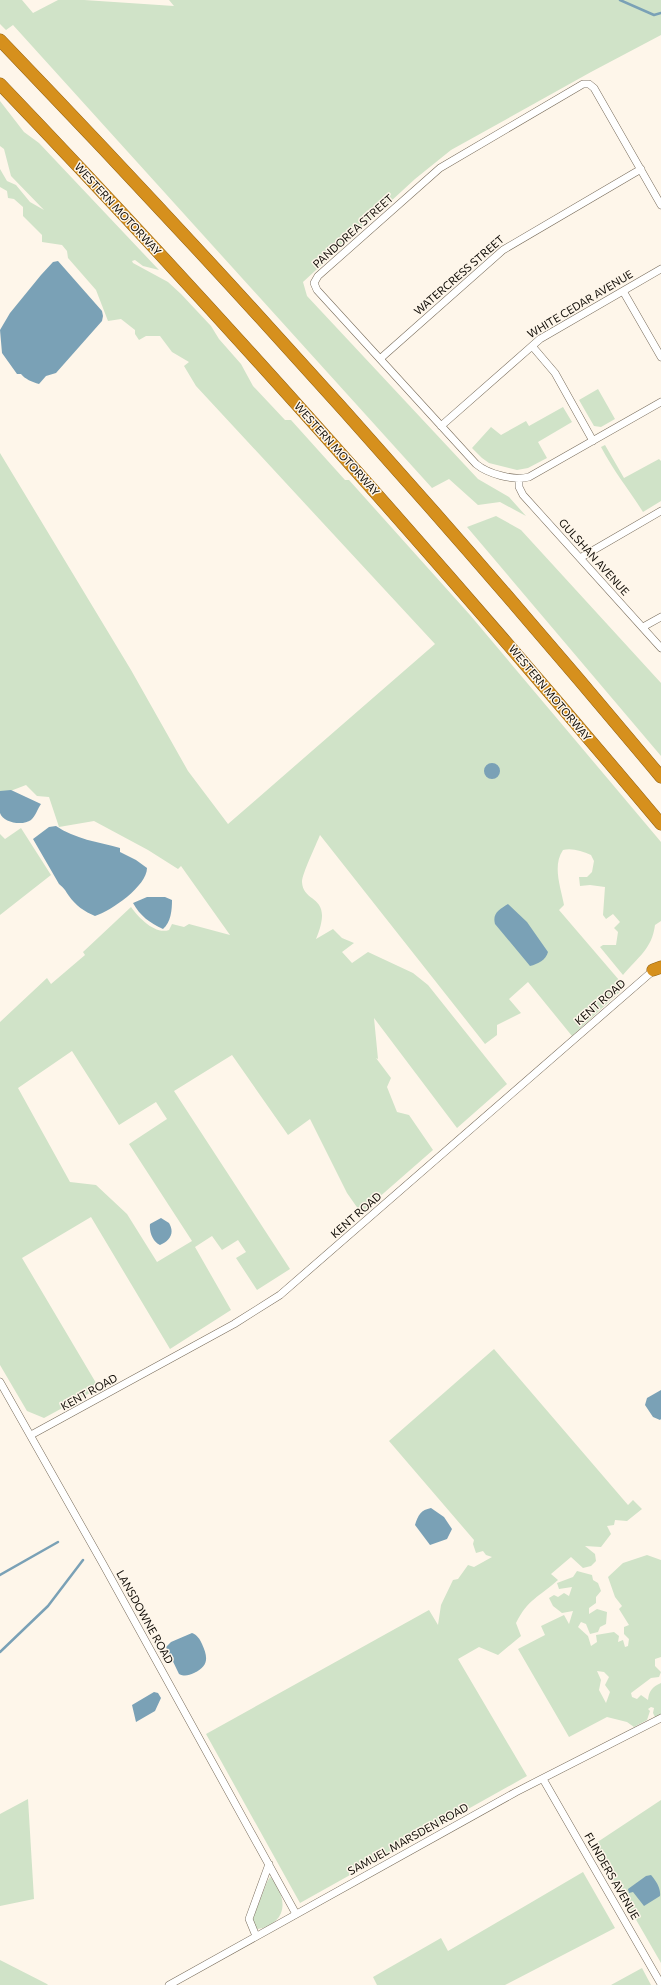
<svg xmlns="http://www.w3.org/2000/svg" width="661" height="1985" viewBox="0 0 661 1985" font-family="Commissioner,sans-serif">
<rect width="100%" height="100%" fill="#fef6ea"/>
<path fill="#d0e3c8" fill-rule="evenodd" d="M0,0H22L33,13L58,0H84L174,6L169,0H661V35L591,72L451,150L415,179L303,282L307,296L478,479L509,497L526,516L500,502L478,505L449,479L432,488L13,25L6,30L0,24Z
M0,101L24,132L39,143L159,270L143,266L135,260L132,261L133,263L168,282L181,294L211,326L219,339L241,364L253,386L285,420H291L345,480H349L470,615L661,842V921L655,925C652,949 638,957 623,975L600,947L603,945H616L618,932L614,928L620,922L613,914L606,919L603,915L605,887L590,885L580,886L579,877H587L592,872L594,861L591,855C582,851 572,848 563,850C552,866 561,888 564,905L559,910L625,987L572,1036L528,982L509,999L521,1013L497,1025V1035L485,1044L320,835C316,845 302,874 302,882C303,905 335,893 316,939L333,929L342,938L354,943L342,952L352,963L368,952L413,973L428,985L507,1084L457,1128L374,1018L378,1059L376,1058L391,1078L387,1087L397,1112L409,1115L433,1150L361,1213L347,1193L310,1119L288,1135L232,1055L174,1091L290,1269L257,1290L236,1258L246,1252L238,1240L222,1250L212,1236L195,1247L231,1310L170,1349L91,1217L22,1258L99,1388L44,1418L27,1411L0,1365V1022L47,978L51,984L85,955L83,952L131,907C138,917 155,935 169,930L172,924L184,927L189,924L230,935L181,866L178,869L148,850L94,821L59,827L49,797L37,796L26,785L0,795V453L131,670L188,771L228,824L435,644L196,386L184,366L189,362L172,352L160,336H146L139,340L135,334V330L121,319L108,321L96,290L68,258L67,251L62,245L42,242V235L23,216V207L14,199L8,198L7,191L0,187V169L7,181L16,185L30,202L44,210L11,176L4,149L0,146ZM72,1051L119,1125L156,1102L167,1119L129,1144L192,1241L157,1262L127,1214L96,1185L70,1182L18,1088Z
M598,389L615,419L601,427L594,426L579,400Z
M563,407L572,422L538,442L547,458L528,468L517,470L489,463L482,458L472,448L491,427L501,435L526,421L529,426Z
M605,445L624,478L659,459L661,461V501L643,512C629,490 613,470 601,447Z
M496,516L521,530L661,683V756L467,527Z
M21,828L51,875L0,915V834L5,839Z
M494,1349L628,1505L633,1500L642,1509L627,1521L615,1520L614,1525L607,1526L611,1534L601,1547L585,1546L595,1554L596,1561L591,1566L583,1568L571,1557L551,1574L558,1580C539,1597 528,1599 516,1623L521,1636L498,1655L479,1647L458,1659L527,1776L300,1903L206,1734L429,1610L438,1625L441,1605L453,1580L458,1579L468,1565L474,1567L492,1557L486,1555L483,1551L476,1553L473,1544L474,1540L389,1441Z
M647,1555L661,1560V1657L655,1659V1666L661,1672L659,1677L651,1678L631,1693L632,1697L637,1699L641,1695L648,1700C649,1691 652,1687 661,1683V1714L655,1717L653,1713L654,1708L651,1707L648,1709L650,1711L647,1720L634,1727L627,1722L607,1717L569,1737L518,1649L545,1635L541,1626L564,1615L569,1624L573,1611L562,1613L553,1606L549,1598L554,1595L558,1597L564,1593L569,1596L572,1587L559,1589L557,1583L573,1577L577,1571L592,1575L593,1580L598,1583L601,1591L596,1597V1603L589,1608V1614L597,1609L607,1612L606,1624L600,1627L598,1632L590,1634L586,1624L581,1622L578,1627L588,1636L591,1646L597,1642L596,1635L614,1632L619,1636L618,1642L623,1640L625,1647L628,1646L629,1639L624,1634V1627L629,1625L619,1609L622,1606L615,1597L608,1577L623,1563ZM597,1671L604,1672L609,1677L605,1685L610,1692L606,1703L599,1690L601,1680Z
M28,1799L34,1899L0,1906V1814Z
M661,1800V1963L593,1845Z
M583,1872L615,1928L505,1985H377L373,1977L441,1938L448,1951Z
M270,1877C273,1879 275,1883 277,1887C289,1907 281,1925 258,1929H256L252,1921L267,1882Z
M0,1960L47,1984L48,1985H0Z
M642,1968L651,1985H611Z"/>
<path fill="#7aa1b6" d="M58,261L102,311L103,316L102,321L56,373L46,376L39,384C32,382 25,379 21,374H17L2,353L0,330L10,313L41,275L53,262Z
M484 771a8 8 0 1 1 16 0a8 8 0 1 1-16 0Z
M11,790L41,804C38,808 35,817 31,820C23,826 3,823 0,813C0,807 0,797 0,791Z
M56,826C75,839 98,842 120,848V852L136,860L147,868C147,886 111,911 95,916C85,912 75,905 69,896C65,890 64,888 59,884L33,839L49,827Z
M147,897H165L172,900C172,910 171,922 163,929C150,923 140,916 133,903Z
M508,904L527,922L548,952C546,960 538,964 530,966L495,924C492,913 500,909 508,904Z
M161,1218L169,1223C175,1233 170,1241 160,1245C153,1242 149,1232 150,1224Z
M661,1390V1419L660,1420L653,1417L645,1405L647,1398Z
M431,1508L444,1517L452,1529L447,1539L430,1545L415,1525C418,1515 421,1510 431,1508Z
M192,1633C197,1635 200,1639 202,1644C208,1657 209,1666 194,1673C189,1675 185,1677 179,1674L166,1647L171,1642Z
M154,1692L158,1693L161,1698L155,1711L136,1722L132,1705Z
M651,1875C656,1881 661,1888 660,1896L644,1906L633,1892L629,1893L628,1889L646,1876Z"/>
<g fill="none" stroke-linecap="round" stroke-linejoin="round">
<path stroke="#7aa1b6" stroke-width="2.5" d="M620,0L654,15L661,13
M0,1575L58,1542
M0,1652L48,1606L83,1560"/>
<g stroke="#776b5a" stroke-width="8">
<path id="street" d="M661,205L594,88L589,84H583L440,168L318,276L314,283L317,290L476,464C488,474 514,481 529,477L661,402
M623,291L661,357
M532,346L555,373L593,441
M381,358L503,250L641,169
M441,426L540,339L661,269
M519,478V487L523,495L661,648
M580,558L661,511
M643,627L661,617
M0,1382L103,1564L296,1914
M31,1435L234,1324L280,1295L655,969
M543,1779L661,1984
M256,1936L249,1919L269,1864
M169,1985L516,1792L661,1718"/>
</g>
<g stroke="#916215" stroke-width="13">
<path id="highway" d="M0,40C229,278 450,524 661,777
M0,84C229,323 448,571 661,824
M653,970L661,967"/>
</g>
<use href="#street" stroke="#fff" stroke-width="7"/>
<use href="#highway" stroke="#d6901d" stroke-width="12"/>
</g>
<g text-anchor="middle" stroke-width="3" stroke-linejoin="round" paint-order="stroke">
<g font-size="11" fill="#110d07" stroke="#fef6ea">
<text transform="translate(118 209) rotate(47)" y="4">WESTERN MOTORWAY</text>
<text transform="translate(353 231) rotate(-42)" y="4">PANDOREA STREET</text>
<text transform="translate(459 275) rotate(-41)" y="4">WATERCRESS STREET</text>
<text transform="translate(580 304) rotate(-31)" y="4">WHITE CEDAR AVENUE</text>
<text transform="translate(337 449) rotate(48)" y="4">WESTERN MOTORWAY</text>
<text transform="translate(594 557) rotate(48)" y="4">GULSHAN AVENUE</text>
<text transform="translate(550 693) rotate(50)" y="4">WESTERN MOTORWAY</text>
<text transform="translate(600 1002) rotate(-41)" y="4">KENT ROAD</text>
<text transform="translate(356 1215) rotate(-41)" y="4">KENT ROAD</text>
<text transform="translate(89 1392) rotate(-29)" y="4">KENT ROAD</text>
<text transform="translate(145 1617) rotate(61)" y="4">LANSDOWNE ROAD</text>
<text transform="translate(408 1839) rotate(-29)" y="4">SAMUEL MARSDEN ROAD</text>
<text transform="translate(612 1876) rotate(60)" y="4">FLINDERS AVENUE</text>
</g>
</g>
</svg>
